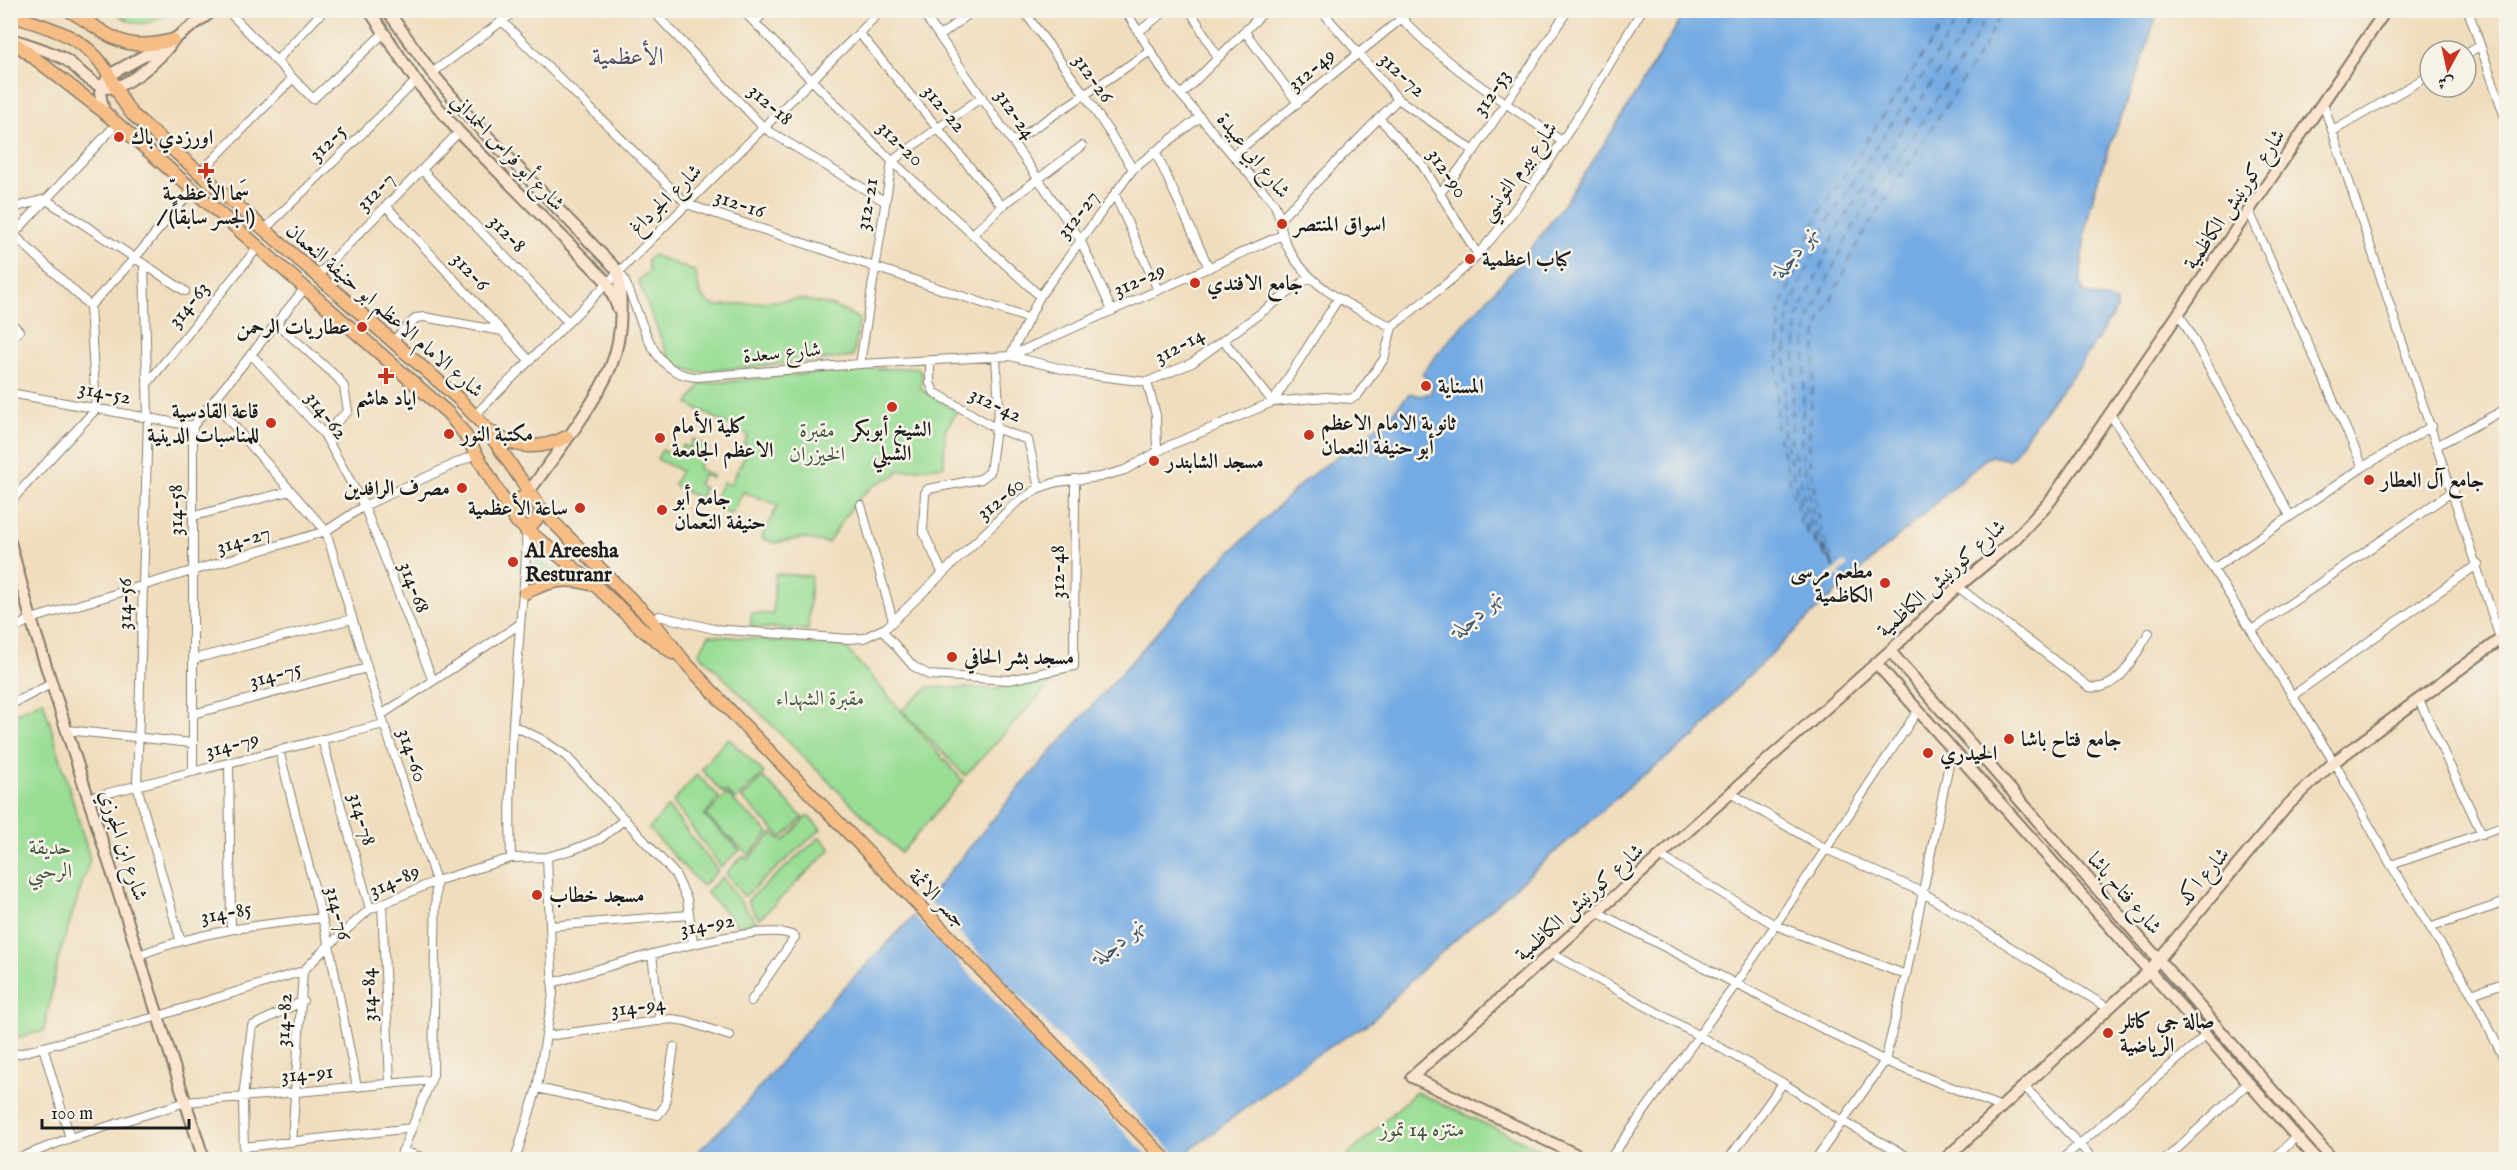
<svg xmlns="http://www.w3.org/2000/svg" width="2517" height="1170" viewBox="0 0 2517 1170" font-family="'IM FELL English',Amiri,serif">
<rect width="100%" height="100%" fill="#f7f3e8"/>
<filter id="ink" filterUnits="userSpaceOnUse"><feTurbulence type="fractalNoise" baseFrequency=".0167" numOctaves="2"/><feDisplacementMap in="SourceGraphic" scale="12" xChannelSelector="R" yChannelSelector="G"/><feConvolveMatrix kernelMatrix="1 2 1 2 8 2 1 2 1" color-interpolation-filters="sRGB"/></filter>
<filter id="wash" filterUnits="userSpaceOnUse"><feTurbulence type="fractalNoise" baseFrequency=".008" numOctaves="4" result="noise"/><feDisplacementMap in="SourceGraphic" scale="24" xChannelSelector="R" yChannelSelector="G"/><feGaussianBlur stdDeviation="1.35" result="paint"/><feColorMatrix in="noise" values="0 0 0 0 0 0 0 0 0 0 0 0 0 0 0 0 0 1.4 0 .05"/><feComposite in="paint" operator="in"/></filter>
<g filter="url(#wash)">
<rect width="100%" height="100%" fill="#f0ddbd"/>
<path fill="#9ade96" stroke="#5b7d59" stroke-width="1.5" d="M114,11H171C151,25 135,30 114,11Z
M653,255L696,272C698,290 698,298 715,306L801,299L833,306L860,319L853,357L697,372L677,366L667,353L638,281L649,271L647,260Z
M917,368L922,373L921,389L957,411L945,430L944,466L897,471L896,476C862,484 846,515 828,543L803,538L775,543L761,538L778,505L743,492L731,515L673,485L681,471L657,459L662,450L671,455L674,450L679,452L683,445L689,448L693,439L709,447L698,468L713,476L712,478L703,474L698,485L704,488L701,495L713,501L723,482L730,485L749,448L744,444L748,435L688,404L701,384L860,369Z
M537,559L558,573L536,578Z
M775,574L811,576L808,630L751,627V613L773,614Z
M709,635L845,647L963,781L901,853L699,653Z
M1061,672L965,776L902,710L929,687L1001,689Z
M43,700L90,859L58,959L44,1031L11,1039V716Z
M728,738L764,773L735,800L726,791L723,793L701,769Z
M697,774L719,797L704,816L740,850L721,867L673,802Z
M763,777L803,818L782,838L742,798Z
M726,794L769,833L749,855L706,816Z
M668,807L718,871L702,886L649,829Z
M808,816L821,829L744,897L726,873L743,856L748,859L773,833L783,842Z
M820,837L831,849L759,919L747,901Z
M722,877L756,922L738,926L706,892Z
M1416,1092L1561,1159H1344Z"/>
<path fill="#75abe3" stroke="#486480" stroke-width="1.5" d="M1686,11H2158C2149,38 2141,67 2130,94C2104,159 2081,213 2081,285L2084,293L2116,302V310L2080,366L2048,405L2013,456L2008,460L1992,456L1985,459L1824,603L1740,684L1697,735L1633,783L1417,974L1372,1021L1310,1059L1178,1159L689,1160L738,1113L830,1002L909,921L1014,794L1216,566L1305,480L1385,421L1410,393L1420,396L1431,393L1432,384L1422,374C1454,329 1498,292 1532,247C1589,172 1638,91 1686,11Z"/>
<path fill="#f0ddbd" d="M1844,562L1848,566L1839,573L1847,583L1846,584L1837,575L1830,580L1827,576Z
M925,897L1063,1041L1180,1159H1151L1047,1054L911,913Z"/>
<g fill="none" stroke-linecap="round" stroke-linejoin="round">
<path stroke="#40556c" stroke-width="1.5" stroke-dasharray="8 6" stroke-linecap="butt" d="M1825,554L1805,525L1783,432L1788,313L1828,221L1950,33L1962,10
M1832,560L1821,529L1808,453L1817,329L1858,242L1984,47L2002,10
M1832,563L1810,526L1791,439L1797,319L1838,228L1961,38L1975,10
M1834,566L1815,527L1801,447L1807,324L1848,235L1973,43L1988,10
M1835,569L1801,524L1776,426L1780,309L1819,214L1940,29L1949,10"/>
</g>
</g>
<g filter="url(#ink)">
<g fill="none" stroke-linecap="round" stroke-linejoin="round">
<g stroke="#867c6c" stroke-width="10">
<path id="street" d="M227,10L313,99L384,33
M652,10L764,128L884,201
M742,10L892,161L1040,296
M921,10L1080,239L1112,311
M1023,10L1085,95L1133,169
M1125,10L1170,82L1273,202C1282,215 1279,232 1287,246C1307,287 1353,307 1392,327
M1190,10L1218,58
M1253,10L1258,18
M1321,10L1398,99L1474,151
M1394,10C1442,65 1503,101 1563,142
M2468,10L2506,120
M503,22L687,204L1027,318
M755,22L767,10
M1138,32L1167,10
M1245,32L1298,103
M859,33L1002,206
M940,36L974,10
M2466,54L2480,46
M276,61L324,10
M432,73L517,10
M1181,95L1266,10
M2323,103L2506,656
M1379,118L1421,163L1478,255
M2333,131L2430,75
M1013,142L1149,52
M1155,151L1209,268
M1233,155L1412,10
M422,170L568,322
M200,173L293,78
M1441,192L1474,151L1568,10
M1115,195L1158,290
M386,206L530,361
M10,209L45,199L185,291
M2249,211L2363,467
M1280,219L1398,99
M264,230L416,81
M974,233L1002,206L1082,146
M12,236L111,130
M144,264L148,419L137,786L180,939
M619,271C642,305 644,375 697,377L860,364L1010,356L1282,235
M317,276L459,132
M90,306L135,258L192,190
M2179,313L2290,516
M10,322L19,331L10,339
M276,323L338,378L344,387L348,411L324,434
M1392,327C1418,304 1457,279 1479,253C1544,180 1591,94 1642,10
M1224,341L1273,402L1326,397L1350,399L1357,396L1384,359L1392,327
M392,342L416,318L424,317L502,331
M251,354L324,434L364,506L433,681
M1010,356L1083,374L1147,382L1192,363L1310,277
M1010,356L1040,296L1133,169L1200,117
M930,361V383L934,392L995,428L1028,440L1039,488
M860,364L892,161L982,97
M1147,382L1156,415L1157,452
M147,384L258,247
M10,393L193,426
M213,402L326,531L384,724L436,881L433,1075L399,1160
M2110,414L2213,569L2334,762L2391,865L2472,994L2506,1063
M475,415L882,10
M2438,445L2506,409
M10,502L96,409L90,306L13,234
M861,505L893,621
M194,516L290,491
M2213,569L2363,467L2432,426
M942,572L923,531L925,493L928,489L981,479L990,472L999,406L996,358
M10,581L20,579
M1958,587L2089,687C2120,693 2135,654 2149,633
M652,620L659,616L714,629L849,639L864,638L887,627L1017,502L1039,488L1057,482L1100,477L1125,470L1166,447L1273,402L1338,299
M882,630L913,666L929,675L1009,680L1074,666L1075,479
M2252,630L2453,491
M10,631L31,619L326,531L364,506L476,454
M193,659L352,619
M2292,696L2478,564
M2419,700L2482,834
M10,705L51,684
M193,714L367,668
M381,715L520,624
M514,726L541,739L566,756L675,874L687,899L693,943
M66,730L192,743
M322,739L370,909
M279,750L329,945L357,1087
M229,763L231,928
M193,772V426L305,288
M1730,793L1826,849L1922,892L2108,1008
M88,798L384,724
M1660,856L1775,925L1906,975
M511,858C508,781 514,704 520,627C522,594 528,565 526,531
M2391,865L2506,825
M382,904L390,1084
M1597,912L1885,1061L2001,1107
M550,926L689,915
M2432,927L2506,902
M1551,953L1783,1083L1842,1121L1914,1160
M652,954L660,1021
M139,955C201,931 256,925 322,918
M552,983C590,972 768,915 795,937L751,1001
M2472,994L2506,982
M547,1036L671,1019L686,1021L730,1036
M43,1047L70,1138
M10,1056L159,1016L303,971L329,945L370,909L436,881L511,858L547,857L572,850L600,839L625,819
M2024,1086L2094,1160
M537,1088L658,1115L665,1106L674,1047
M292,1142L303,971
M244,1147L412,1128
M402,1151L431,1160
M14,1160L70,1138L186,1102L431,1080
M244,1160L243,1097L252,1026L303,1001
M515,1160L537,1088L553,994L547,857
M1609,1160L1736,984L1917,712
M1728,1160L1783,1083
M1815,1160L1885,1061L1906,975L1952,749
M2061,1160L2205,1036
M2165,1160L2248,1083
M2272,1160L2296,1137"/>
</g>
<g stroke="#867c6c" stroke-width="14">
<path id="secondary" d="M369,10L416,81L459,132L607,282L618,308
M387,10L432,73L472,120L618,271C622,301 623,337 611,366C594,407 554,456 528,493
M14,40C31,45 50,51 66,60C78,68 89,83 103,87C123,93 165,56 173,40
M104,112L100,93L109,75L173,40L214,10
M10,542L31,619L204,1160
M1890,651L2333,1160
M1876,663L2317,1160
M1588,1160L1412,1077L1890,651L1954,590L2013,541L2051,500L2386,10
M1944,1160L2148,972L2288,805L2334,762L2506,635"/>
</g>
<g stroke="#867c6c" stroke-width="15">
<path id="primary" d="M68,10C111,34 120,54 173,40
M10,15C47,27 84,35 106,70C115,84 121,101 132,114L460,400L485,427L543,512L652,620L684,661L738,719L1166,1160
M10,39L104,112L448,413L464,433L515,520L596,586L644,631L673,653
M490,431C516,450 540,450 567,437
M506,509L528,493
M526,531L543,512
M525,593C548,581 565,577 590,584"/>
</g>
<use href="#street" stroke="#fff" stroke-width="8"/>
<use href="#secondary" stroke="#fbe5cf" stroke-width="10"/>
<use href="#primary" stroke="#f6be86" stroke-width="12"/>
</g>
</g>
<g fill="#c8321e" stroke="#f7f3e8" stroke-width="2">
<circle cx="119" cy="137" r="6"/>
<path d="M203 162h6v6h6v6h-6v6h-6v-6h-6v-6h6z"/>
<circle cx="1282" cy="224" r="6"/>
<circle cx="1470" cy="259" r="6"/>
<circle cx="1195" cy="283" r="6"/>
<circle cx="362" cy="327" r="6"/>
<path d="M383 367h6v6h6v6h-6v6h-6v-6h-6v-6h6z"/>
<circle cx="1426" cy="386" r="6"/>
<circle cx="892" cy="407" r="6"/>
<circle cx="271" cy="423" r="6"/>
<circle cx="449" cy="434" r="6"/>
<circle cx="1309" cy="435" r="6"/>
<circle cx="660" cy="438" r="6"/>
<circle cx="1154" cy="461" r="6"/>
<circle cx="2369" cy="480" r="6"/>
<circle cx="462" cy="488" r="6"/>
<circle cx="580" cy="508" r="6"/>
<circle cx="662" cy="510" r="6"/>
<circle cx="513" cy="562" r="6"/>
<circle cx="1885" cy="583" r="6"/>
<circle cx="952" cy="657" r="6"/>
<circle cx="2009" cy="739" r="6"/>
<circle cx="1928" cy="753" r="6"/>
<circle cx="537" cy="895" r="6"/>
<circle cx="2108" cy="1033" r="6"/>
</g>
<g text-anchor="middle" stroke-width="5" stroke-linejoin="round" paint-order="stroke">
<g font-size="21" fill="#1c1c1c" stroke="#f7f3e8">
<text transform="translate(1311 69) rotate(-39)" y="7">312-49</text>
<text transform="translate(1403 74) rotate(43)" y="7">312-72</text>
<text transform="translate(1094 78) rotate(55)" y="7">312-26</text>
<text transform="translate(1491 92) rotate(-56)" y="7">312-53</text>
<text transform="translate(771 104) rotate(41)" y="7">312-18</text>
<text transform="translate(945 108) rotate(50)" y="7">312-22</text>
<text transform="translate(1016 114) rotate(56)" y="7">312-24</text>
<text transform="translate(327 142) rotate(-44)" y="7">312-5</text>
<text transform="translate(901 143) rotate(44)" y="7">312-20</text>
<text transform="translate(508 152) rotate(46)" y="7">شارع أبو فراس الحمداني</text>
<text transform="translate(1254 155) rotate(51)" y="7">شارع ابي عبيدة</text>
<text transform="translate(1518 171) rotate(-54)" y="7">شارع بيرم التونسي</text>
<text transform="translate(1448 173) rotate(56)" y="7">312-90</text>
<text transform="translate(375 191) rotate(-45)" y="7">312-7</text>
<text transform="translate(665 199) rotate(-44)" y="7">شارع الجرداغ</text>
<text transform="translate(2234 199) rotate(-56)" y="7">شارع كورنيش الكاظمية</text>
<text transform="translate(740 203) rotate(19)" y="7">312-16</text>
<text transform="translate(866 204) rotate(-80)" y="7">312-21</text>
<text transform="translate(1077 214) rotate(-52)" y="7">312-27</text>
<text transform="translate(508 233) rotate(46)" y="7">312-8</text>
<text transform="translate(471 271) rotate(47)" y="7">312-6</text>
<text transform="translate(1139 279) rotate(-24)" y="7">312-29</text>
<text transform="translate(188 304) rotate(-51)" y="7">314-63</text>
<text transform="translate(385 310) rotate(41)" y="7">شارع الامام الاعظم ابو حنيفة النعمان</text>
<text transform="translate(1179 345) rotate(-28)" y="7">312-14</text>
<text transform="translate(782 352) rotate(-5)" y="7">شارع سعدة</text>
<text transform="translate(105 392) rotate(11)" y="7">314-52</text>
<text transform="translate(996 404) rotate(26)" y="7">312-42</text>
<text transform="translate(327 415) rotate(52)" y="7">314-62</text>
<text transform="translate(1000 498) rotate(-39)" y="7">312-60</text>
<text transform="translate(175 510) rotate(-90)" y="7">314-58</text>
<text transform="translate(243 539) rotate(-17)" y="7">314-27</text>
<text transform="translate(1057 572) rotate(-90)" y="7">312-48</text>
<text transform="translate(1941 578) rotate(-42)" y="7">شارع كورنيش الكاظمية</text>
<text transform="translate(415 587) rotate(69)" y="7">314-68</text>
<text transform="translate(124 604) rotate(-89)" y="7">314-56</text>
<text transform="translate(275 674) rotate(-15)" y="7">314-75</text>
<text transform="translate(232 744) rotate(-14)" y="7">314-79</text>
<text transform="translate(413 755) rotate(72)" y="7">314-60</text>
<text transform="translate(363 819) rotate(74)" y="7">314-78</text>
<text transform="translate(124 845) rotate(72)" y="7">شارع ابن الجوزي</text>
<text transform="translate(2203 876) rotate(-50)" y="7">شارع اكد</text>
<text transform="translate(394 880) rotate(-24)" y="7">314-89</text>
<text transform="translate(2125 893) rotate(49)" y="7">شارع فتاح باشا</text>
<text transform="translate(938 898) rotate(46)" y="7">جسر الائمة</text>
<text transform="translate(1579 902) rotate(-42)" y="7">شارع كورنيش الكاظمية</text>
<text transform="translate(226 912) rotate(-10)" y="7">314-85</text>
<text transform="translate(339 913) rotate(76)" y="7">314-76</text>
<text transform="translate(707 924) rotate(-10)" y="7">314-92</text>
<text transform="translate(368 995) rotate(-92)" y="7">314-84</text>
<text transform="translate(638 1006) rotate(-7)" y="7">314-94</text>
<text transform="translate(283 1020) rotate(-87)" y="7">314-82</text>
<text transform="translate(307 1073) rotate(-5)" y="7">314-91</text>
</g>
<g font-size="21" font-weight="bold" fill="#1c1c1c" stroke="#f7f3e8" text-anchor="start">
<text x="131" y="144">اورزدي باك</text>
<text x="206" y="200" text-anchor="middle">سَما الأعظميّة<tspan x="206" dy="24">/ (الجسر سابقاً)</tspan></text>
<text x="1294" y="231">اسواق المنتصر</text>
<text x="1482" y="266">كباب اعظمية</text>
<text x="1207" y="290">جامع الافندي</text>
<text x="350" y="334" text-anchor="end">عطاريات الرحمن</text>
<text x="1438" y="393">المسناية</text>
<text x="386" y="405" text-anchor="middle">اياد هاشم</text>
<text x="259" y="418" text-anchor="end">قاعة القادسية<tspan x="259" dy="24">للمناسبات الدينية</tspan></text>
<text x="1321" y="430">ثانوية الامام الاعظم<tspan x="1321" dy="24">أبو حنيفة النعمان</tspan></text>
<text x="672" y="433">كلية الأمام<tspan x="672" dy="24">الاعظم الجامعة</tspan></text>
<text x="892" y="436" text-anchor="middle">الشيخ أبوبكر<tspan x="892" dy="24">الشبلي</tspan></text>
<text x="461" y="441">مكتبة النور</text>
<text x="1166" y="468">مسجد الشابندر</text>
<text x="2381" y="487">جامع آل العطار</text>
<text x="450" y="495" text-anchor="end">مصرف الرافدين</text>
<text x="674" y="505">جامع أبو<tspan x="674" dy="24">حنيفة النعمان</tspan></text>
<text x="568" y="515" text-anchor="end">ساعة الأعظمية</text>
<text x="525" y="557">Al Areesha<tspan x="525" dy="24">Resturanr</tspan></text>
<text x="1873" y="578" text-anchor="end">مطعم مرسى<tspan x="1873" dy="24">الكاظمية</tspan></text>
<text x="964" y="664">مسجد بشر الحافي</text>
<text x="2021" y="746">جامع فتاح باشا</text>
<text x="1940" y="760">الحيدري</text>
<text x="549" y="902">مسجد خطاب</text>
<text x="2120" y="1028">صالة جي كاتلر<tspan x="2120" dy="24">الرياضية</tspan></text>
</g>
<g font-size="21" fill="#425641" stroke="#f7f3e8">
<text x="817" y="437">مقبرة<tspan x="817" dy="24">الخيزران</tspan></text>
<text x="820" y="705">مقبرة الشهداء</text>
<text x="50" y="854">حديقة<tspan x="50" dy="24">الرحبي</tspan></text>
<text x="1422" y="1136">منتزه 14 تموز</text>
</g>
<g font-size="22" font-style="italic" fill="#40556c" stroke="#f7f3e8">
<text transform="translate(1794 251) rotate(-52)" y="8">نهر دجلة</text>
<text transform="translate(1476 613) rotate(-43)" y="8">نهر دجلة</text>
<text transform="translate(1118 940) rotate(-41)" y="8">نهر دجلة</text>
</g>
<g font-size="24" fill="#514b60" stroke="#f7f3e8">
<text x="628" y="64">الأعظمية</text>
</g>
</g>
<rect width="2517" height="1170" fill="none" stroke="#f7f3e8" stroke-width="36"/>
<g transform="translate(2448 69) rotate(188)"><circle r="28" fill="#f7f3e8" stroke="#9f9d96" stroke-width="1.5"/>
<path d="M0-4.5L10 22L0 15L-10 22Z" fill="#c8321e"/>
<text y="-9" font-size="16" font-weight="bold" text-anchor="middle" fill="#1c1c1c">ش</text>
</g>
<path d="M42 1119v9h147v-9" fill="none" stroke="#1c1c1c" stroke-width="3"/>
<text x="51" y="1119" font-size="18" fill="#1c1c1c" stroke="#f7f3e8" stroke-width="4.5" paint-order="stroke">100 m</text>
</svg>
